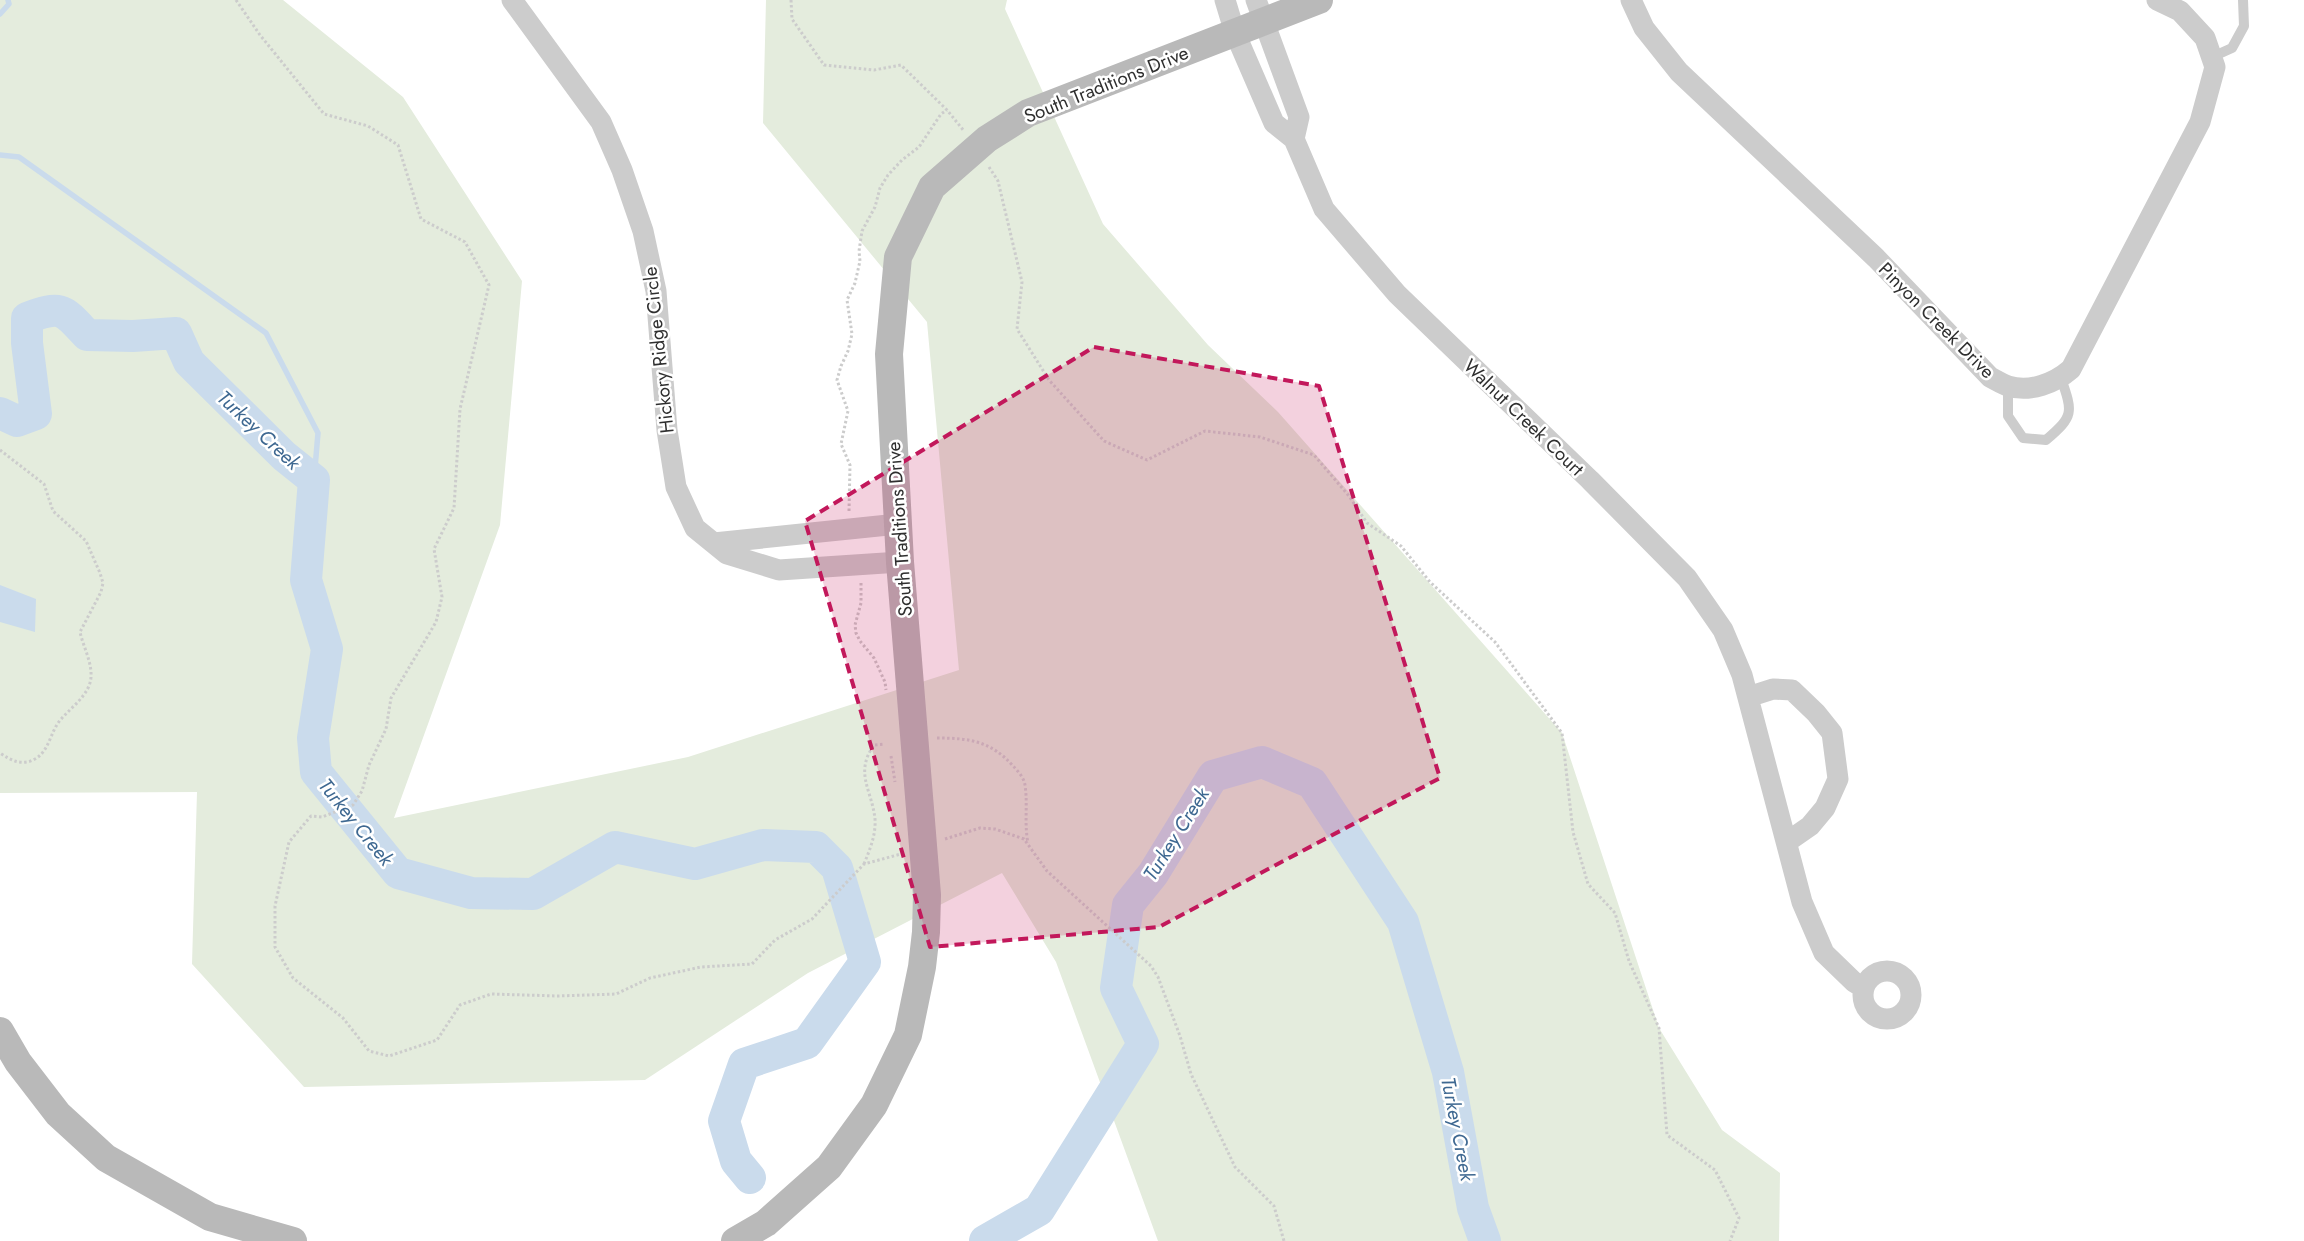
<svg xmlns="http://www.w3.org/2000/svg" width="2304" height="1241" viewBox="0 0 2304 1241" font-family="Jost,sans-serif">
<rect width="100%" height="100%" fill="#fff"/>
<path fill="#e4ecdd" d="M0,0H283L403,97L522,281L500,525L394,818L688,757L959,670L927,322L763,123L766,0H1007L1005,9L1103,224L1208,345L1278,412L1562,733L1659,1028L1722,1130L1780,1173L1779,1241H1158L1056,962L1002,873L808,973L645,1080L304,1087L192,964L197,792L0,793Z"/>
<path fill="#cadbec" d="M0,585L36,599L35,632L0,622Z"/>
<g fill="none" stroke-linecap="round" stroke-linejoin="round">
<path stroke="#cadbec" stroke-width="5.5" d="M0,14L9,4L8,0
M0,155L19,157L266,333L318,433L314,480"/>
<path stroke="#cadbec" stroke-width="32" d="M0,413L17,421L36,414L27,343V318C62,305 63,309 87,335L133,336L176,333L189,362L284,456L314,480L306,580L327,649L313,738L316,772L398,873L471,893L533,894L615,847L695,864L763,845L816,847L837,868L865,962L807,1043L744,1064L724,1121L736,1161L750,1178
M985,1241L1039,1210L1143,1044L1116,988L1128,905L1153,874L1213,776L1262,762L1312,783L1403,922L1448,1072L1473,1208L1485,1241"/>
<path stroke="#ccc" stroke-width="3" stroke-dasharray="2.5 2.5" stroke-linecap="butt" d="M236,0L260,35L324,114L368,126L398,145L421,219L465,242L489,285L460,409L454,508L434,549L442,597L436,622L391,698L386,729L369,765L362,791L353,805L322,817L311,816L289,842L275,906V947L293,978L343,1018L369,1051L389,1056L437,1040L460,1005L491,994L558,996L616,994L650,978L701,967L752,964L775,940L812,919L864,864L901,854
M791,0L792,19L824,65L874,70L901,65L947,110L964,131
M989,167L998,181L1022,282L1017,329L1049,380L1104,441L1147,460L1205,431L1260,437L1314,455L1349,496L1367,523L1401,546L1430,582L1495,642L1562,733L1573,832L1588,884L1615,913L1629,961L1659,1028L1667,1135L1715,1170L1739,1218L1730,1241
M0,450L44,484L53,511L86,541L100,573L103,583L101,592L80,632C83,646 92,662 91,677C90,696 68,709 58,723C50,735 48,752 35,759C22,766 12,761 0,753
M849,511L850,465L841,444L848,411L837,380L841,366L848,351L852,334L847,300L855,283L860,261L859,251L862,231L875,207L880,188L888,175L902,160L919,147L941,114L947,110
M861,583V603L855,625L856,633L860,641L874,658L885,682L886,690
M937,738C969,738 991,741 1013,766C1018,771 1024,778 1025,785C1028,805 1024,823 1028,843
M891,756L895,782
M945,839L980,828L995,829L1024,839L1047,871L1151,966L1158,977L1180,1036L1191,1074L1235,1167L1274,1206L1284,1241
M864,864C870,849 876,835 875,819C872,790 854,773 874,745L885,744"/>
<path stroke="#ccc" stroke-width="10" d="M2212,57L2232,48L2244,26L2243,0
M2008,386V416L2023,438L2046,440C2074,416 2073,413 2061,378"/>
<path stroke="#ccc" stroke-width="21" d="M512,0L601,122L622,170L643,231L656,291L667,430L676,487L695,528L727,554L779,570L900,562
M1225,0L1235,33L1274,123L1294,139L1324,209L1397,294L1590,480L1687,578L1723,630L1742,675L1802,902L1824,953L1854,982L1864,988
M1256,0L1299,117L1294,139
M1631,0L1644,28L1679,72L1876,258L1990,377C1996,380 2002,384 2008,386C2030,393 2055,383 2071,369L2200,122L2215,67L2205,38L2180,11L2157,0
M714,543L898,524
M1748,697L1773,689L1792,690L1816,713L1832,733L1838,779L1825,808L1810,826L1787,842
M1863 995a24 24 0 1 1 48 0a24 24 0 1 1-48 0Z"/>
<path stroke="#b9b9b9" stroke-width="28" d="M0,1031L18,1062L58,1114L106,1158L210,1217L293,1241
M735,1241L766,1223L829,1167L874,1105L908,1035L922,967L926,932L927,895L900,562L889,354L898,257L932,187L987,139L1028,113L1319,0"/>
</g>
<path fill="#c2185b" fill-opacity="0.2" stroke="#c2185b" stroke-width="4" stroke-dasharray="10 6" stroke-linejoin="round" d="M1094,347L1319,386L1440,778L1159,927L930,947L805,521Z"/>
<g text-anchor="middle" stroke-width="5" stroke-linejoin="round" paint-order="stroke">
<g font-size="19" fill="#2f2f2f" stroke="#fff">
<text transform="translate(1106 84) rotate(-22)" y="7">South Traditions Drive</text>
<text transform="translate(1937 320) rotate(45)" y="7">Pinyon Creek Drive</text>
<text transform="translate(658 350) rotate(-96)" y="7">Hickory Ridge Circle</text>
<text transform="translate(1524 417) rotate(44)" y="7">Walnut Creek Court</text>
<text transform="translate(899 529) rotate(-94)" y="7">South Traditions Drive</text>
</g>
<g font-size="20" font-style="italic" fill="#3e6891" stroke="#fff">
<text transform="translate(259 430) rotate(43)" y="7">Turkey Creek</text>
<text transform="translate(356 822) rotate(51)" y="7">Turkey Creek</text>
<text transform="translate(1176 834) rotate(-58)" y="7">Turkey Creek</text>
<text transform="translate(1458 1129) rotate(79)" y="7">Turkey Creek</text>
</g>
</g>
</svg>
